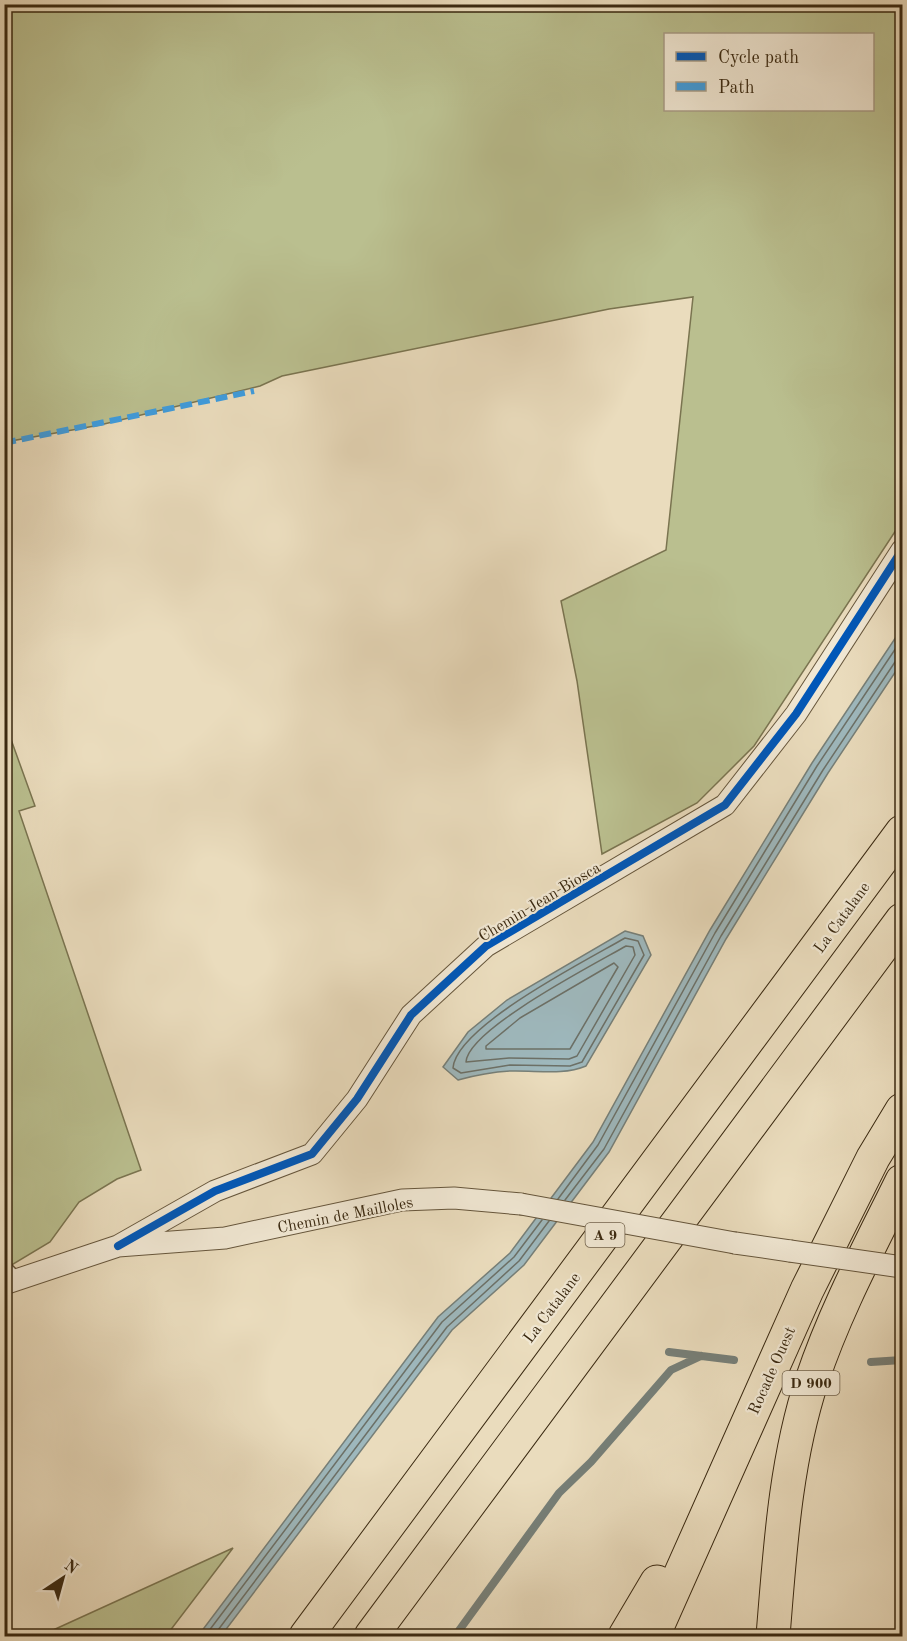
<svg xmlns="http://www.w3.org/2000/svg" width="907" height="1641" viewBox="0 0 907 1641" font-family="'Old Standard TT',serif">
<rect width="100%" height="100%" fill="#eadcbd"/>
<filter id="stains"><feTurbulence type="fractalNoise" baseFrequency=".00333" numOctaves="4"/><feColorMatrix values="0 0 0 0 .2 0 0 0 0 .09 0 0 0 0 .02 0 0 0 .5 -.17"/></filter>
<radialGradient id="worn" r=".72"><stop offset=".6" stop-color="#630" stop-opacity="0"/><stop offset="1" stop-color="#630" stop-opacity=".3"/></radialGradient>
<path fill="#babf8f" stroke="#7a7450" stroke-width="1.5" fill-rule="evenodd" d="M5,4L902,5V521L754,746L697,803L602,854L577,681L561,601L666,550L693,297L609,309L282,376L260,386L100,425L5,442ZM666,34H872V110H666Z
M4,720L35,806L19,811L141,1170L117,1179L79,1202L50,1242L5,1269Z
M233,1548L166,1636H40Z"/>
<path fill="#9eb8bd" stroke="#767f78" stroke-width="1.5" d="M902,628V662L828,773L726,939L609,1152L524,1265L452,1330L221,1636H198L438,1317L510,1253L593,1142L710,930L812,763Z
M625,931L643,936L651,955L586,1066C562,1076 536,1070 510,1071C492,1072 476,1075 458,1080L443,1067L468,1032L507,1000Z"/>
<g fill="none" stroke-linecap="round" stroke-linejoin="round">
<path stroke="#6c7067" stroke-width="1.5" d="M625,938L638,941L644,955L582,1062L570,1066L510,1065L461,1073L453,1068C456,1026 589,959 625,938Z
M626,946L633,947L635,955L577,1056L569,1059L509,1058L466,1062C468,1029 595,964 626,946Z
M614,963L618,967L570,1049H486V1046L520,1018Z
M558,1199L598,1145L715,933L817,766L902,639
M565,1200L604,1149L721,936L823,770L895,662L902,659
M205,1636L442,1322L514,1257L542,1220
M217,1636L218,1630L447,1327L519,1261L549,1221"/>
<path stroke="#767f78" stroke-width="8" d="M669,1352L734,1360
M871,1362L902,1360
M455,1636L559,1493L591,1462L671,1370L701,1356"/>
<g stroke="#66563c" stroke-width="13">
<path id="lane" d="M4,1265L18,1279"/>
</g>
<g stroke="#66563c" stroke-width="23">
<path id="street" d="M735,1243L790,1251
M118,1246L215,1191L312,1154L357,1099L411,1015L486,946L725,805L796,714L902,550
M4,1284L118,1246L225,1238L402,1200L454,1198L521,1204"/>
</g>
<g stroke="#3a2911" stroke-width="35">
<path id="highway" d="M306,1636L902,832
M371,1636L902,920
M625,1636L657,1582
M653,1636L807,1290L873,1158L902,1110
M773,1636C780,1551 785,1462 812,1380C835,1311 870,1246 902,1181"/>
</g>
<use href="#lane" stroke="#f1e8d4" stroke-width="10"/>
<use href="#street" stroke="#f1e8d4" stroke-width="21"/>
<use href="#highway" stroke="#eadcbd" stroke-width="33"/>
<g stroke="#66563c" stroke-width="23" stroke-linecap="butt">
<path id="street-bridge" d="M521,1204L735,1243
M790,1251L902,1267"/>
</g>
<use href="#street-bridge" stroke="#f1e8d4" stroke-width="21"/>
<path stroke="#3e9cde" stroke-width="6" stroke-dasharray="12 6" stroke-linecap="butt" d="M4,443L254,391"/>
<g stroke="#f1e8d4" stroke-width="11">
<path id="cycleway" d="M118,1246L215,1191L312,1154L357,1099L411,1015L486,946L725,805L796,714L902,550"/>
</g>
<use href="#cycleway" stroke="#0057b8" stroke-width="8"/>
</g>
<g text-anchor="middle" stroke-width="4.5" stroke-linejoin="round" paint-order="stroke">
<g fill="#f1e8d4" stroke="#71624c" stroke-width="1.5">
<rect x="585.5" y="1223" width="39" height="24" rx="4.5"/>
<rect x="782.5" y="1371" width="57" height="24" rx="4.5"/>
</g>
<g font-size="15" font-weight="bold" fill="#3a2911">
<text x="605" y="1240">A 9</text>
<text x="811" y="1388">D 900</text>
</g>
<g font-size="16" fill="#3a2911" stroke="#f1e8d4">
<text transform="translate(539 901) rotate(-31)" y="6">Chemin Jean Biosca</text>
<text transform="translate(841 917) rotate(-54)" y="6">La Catalane</text>
<text transform="translate(345 1214) rotate(-11)" y="6">Chemin de Mailloles</text>
<text transform="translate(551 1307) rotate(-53)" y="6">La Catalane</text>
<text transform="translate(771 1370) rotate(-66)" y="6">Rocade Ouest</text>
</g>
</g>
<rect width="907" height="1641" fill="none" stroke="#eadcbd" stroke-width="24"/>
<rect x="6" y="6" width="895" height="1629" fill="none" stroke="#3a2911" stroke-width="3"/>
<rect x="12" y="12" width="883" height="1617" fill="none" stroke="#3a2911" stroke-width="1.5"/>
<rect x="664" y="33" width="210" height="78" fill="#f1e8d4" stroke="#a89c86" stroke-width="1.5"/>
<rect x="676" y="52" width="30" height="9" fill="#0057b8" stroke="#a89c86" stroke-width="1.5"/>
<text x="718" y="63" font-size="18" fill="#3a2911">Cycle path</text>
<rect x="676" y="82" width="30" height="9" fill="#3e9cde" stroke="#a89c86" stroke-width="1.5"/>
<text x="718" y="93" font-size="18" fill="#3a2911">Path</text>
<g transform="translate(63 1578) rotate(36)" stroke="#f1e8d4" stroke-width="4.5" paint-order="stroke">
<path d="M0-4.5L10 22L0 15L-10 22Z" fill="#3a2911"/>
<text y="-9" font-size="16" font-weight="bold" text-anchor="middle" fill="#3a2911">N</text>
</g>
<rect width="100%" height="100%" filter="url(#stains)"/>
<rect width="100%" height="100%" fill="url(#worn)"/>
</svg>
